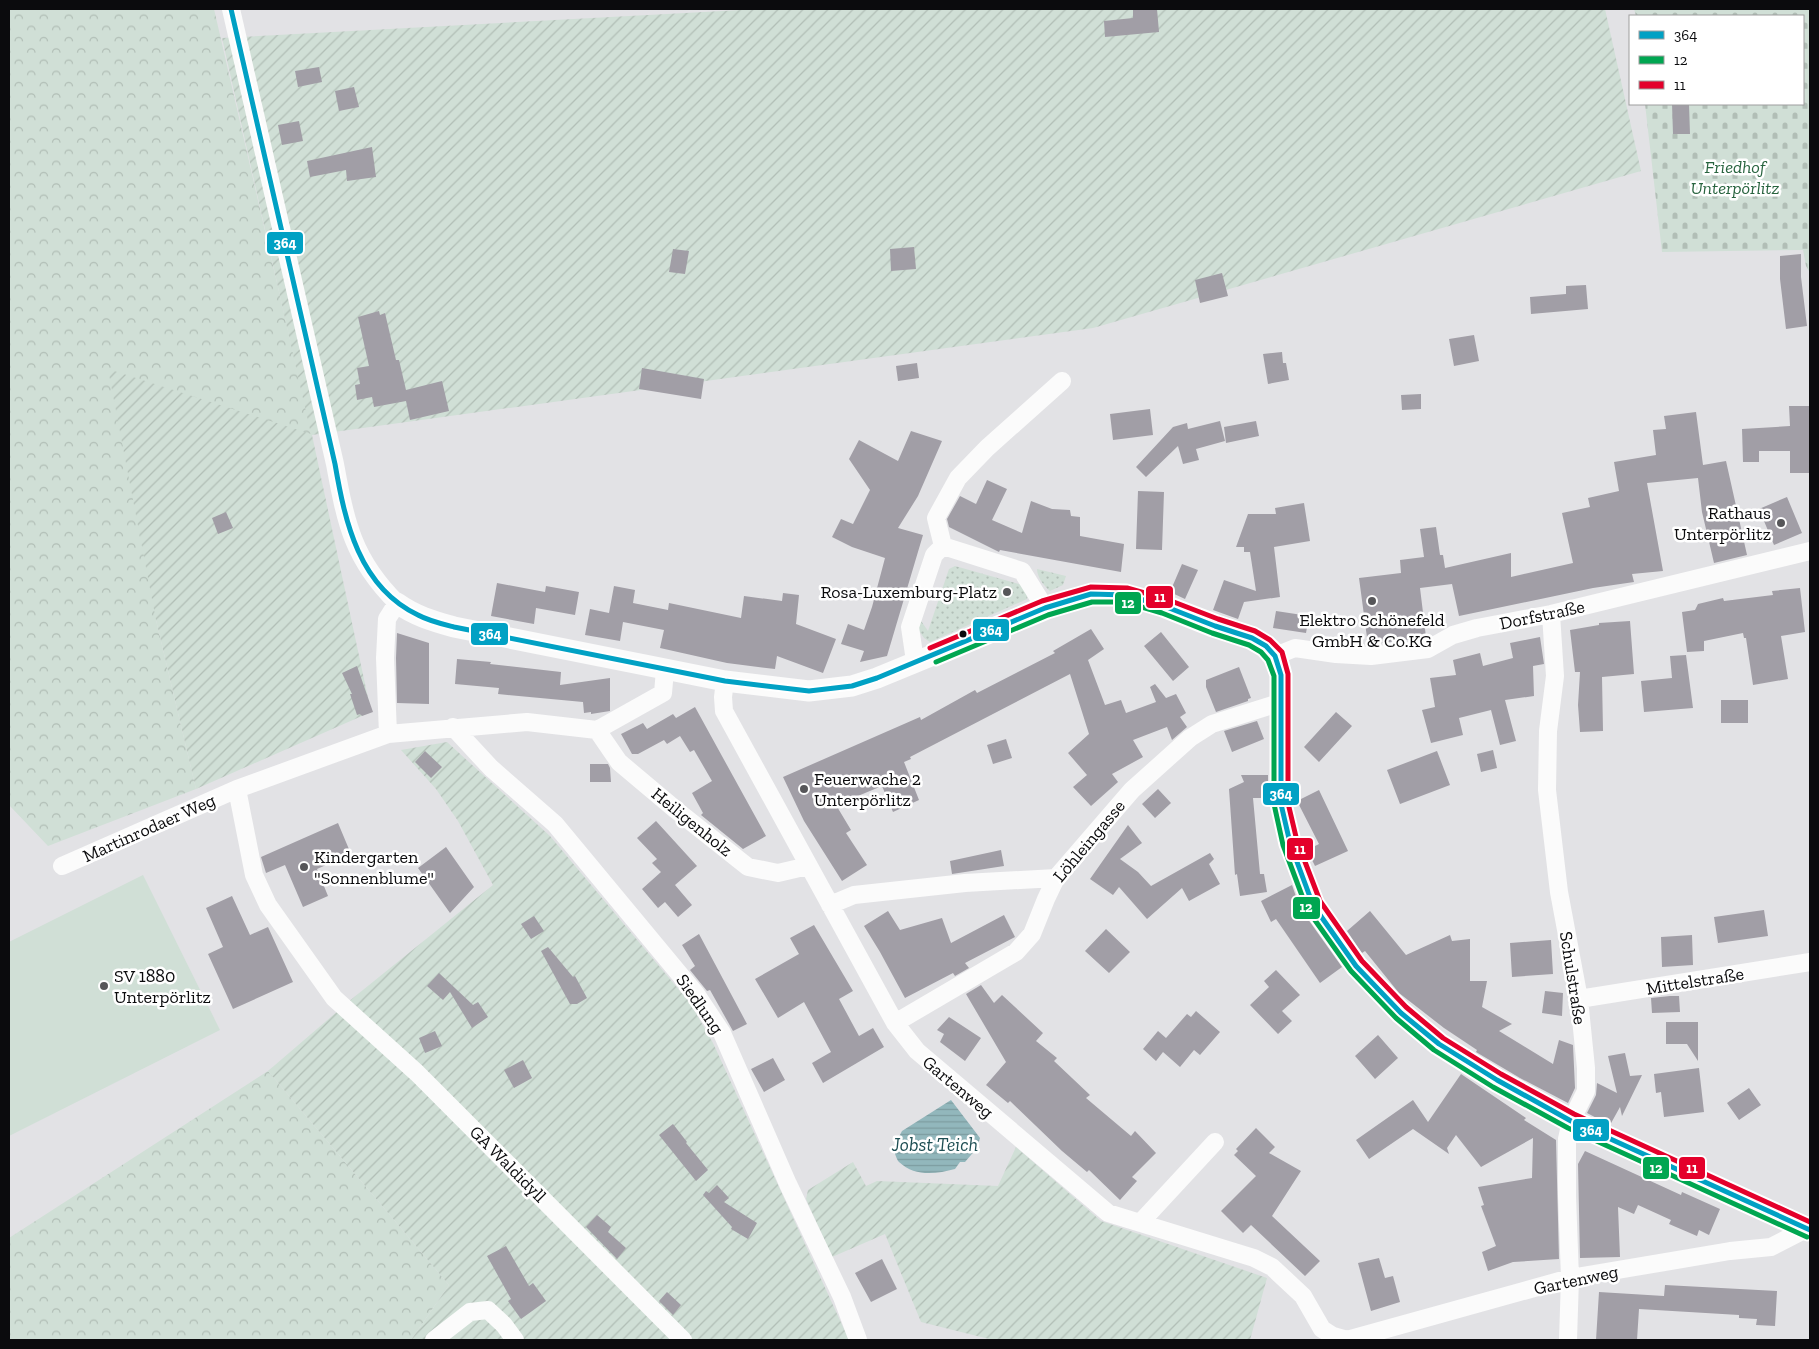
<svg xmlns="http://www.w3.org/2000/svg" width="1819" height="1349" viewBox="0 0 1819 1349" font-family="'Zilla Slab',serif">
<defs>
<pattern id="grass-dots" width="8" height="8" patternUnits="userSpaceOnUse" patternTransform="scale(1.25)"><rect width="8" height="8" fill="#d0dfd6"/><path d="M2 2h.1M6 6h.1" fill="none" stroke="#b1beb6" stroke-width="1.8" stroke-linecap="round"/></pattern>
<pattern id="forest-crowns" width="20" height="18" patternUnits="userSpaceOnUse" patternTransform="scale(1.25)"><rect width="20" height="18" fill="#d0dfd6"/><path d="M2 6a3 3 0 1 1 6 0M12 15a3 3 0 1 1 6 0" fill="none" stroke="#b1beb6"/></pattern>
<pattern id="cemetery-stones" width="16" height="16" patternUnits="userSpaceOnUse" patternTransform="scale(1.25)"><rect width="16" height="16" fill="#d0dfd6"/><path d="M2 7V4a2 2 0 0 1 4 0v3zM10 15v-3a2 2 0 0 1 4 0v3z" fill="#b1beb6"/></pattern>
<pattern id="garden-furrows" width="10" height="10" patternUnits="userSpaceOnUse" patternTransform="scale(1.25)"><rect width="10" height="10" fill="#d0dfd6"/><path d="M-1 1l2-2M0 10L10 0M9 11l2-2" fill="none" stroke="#b1beb6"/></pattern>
<pattern id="water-rules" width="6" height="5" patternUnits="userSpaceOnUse" patternTransform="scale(1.25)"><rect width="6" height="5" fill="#92b7bc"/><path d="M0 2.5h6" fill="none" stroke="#7d9ca0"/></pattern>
</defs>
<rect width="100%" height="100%" fill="#e2e2e5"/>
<path fill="url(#grass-dots)" d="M955,566L1022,585L1028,593L1027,599L930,642L924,638L917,628L919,618L928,631L949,569Z
M1037,569L1066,576L1063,585L1050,591C1044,586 1037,577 1037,569Z"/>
<path fill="url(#forest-crowns)" d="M9,9H214L312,435L156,620L196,789L48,846L9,805Z
M268,1071L449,1285L411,1340H9V1238Z"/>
<path fill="url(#cemetery-stones)" d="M1634,9H1810V273L1806,266L1803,250L1662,252L1645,104H1803V16H1636Z"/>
<path fill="url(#garden-furrows)" d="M760,9H1605L1641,171L1093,328L312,435L371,712L196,789L156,620L108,369L311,434L222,38Z
M447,742L550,836L690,1003L713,1043L849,1340H411L449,1285L268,1071L353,998L493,885L458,821L436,789L401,750Z
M1016,1147L1101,1221L1267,1278L1250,1340H993L921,1322L885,1234L832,1257L806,1199L808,1190L853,1162L866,1186L877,1181L998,1186Z"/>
<path fill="#d0dfd6" d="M143,875L220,1030L9,1136V942Z"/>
<path fill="url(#water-rules)" d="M951,1100L980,1138L977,1148L965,1162H960L955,1169C936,1174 915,1177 899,1162C896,1159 895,1152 893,1148L902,1131Z"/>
<path fill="#a19ea6" d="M1133,9H1157L1159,32L1105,37L1104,21L1133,18Z
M319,67L322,82L298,87L295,71Z
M354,87L359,107L339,111L335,91Z
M1672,104H1689L1690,134H1673Z
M299,121L303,141L282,145L278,125Z
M372,147L376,177L347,181L346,170L310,177L307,161Z
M914,247L916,269L891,271L890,249Z
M673,249L689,251L685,274L669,272Z
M1801,254V277L1807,326L1786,329L1780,279V256Z
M1222,273L1228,296L1200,303L1195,280Z
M1586,285L1588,309L1531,314L1530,297L1566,294V286Z
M379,311L380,315L385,313L396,360H399L406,390L442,381L449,411L410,420L406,401L374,407L372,397L357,400L355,385L360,384L357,368L369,366L358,317Z
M1474,335L1479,361L1454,366L1449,339Z
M1282,352L1283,363H1286L1289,380L1268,384L1263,354Z
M917,363L919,378L898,381L896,366Z
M642,368L704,379L701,399L639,389Z
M1421,394V409L1402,410L1401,395Z
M1789,406H1810V473H1790V451H1759V462H1743L1742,429L1790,426Z
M1150,409L1153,435L1113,440L1110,414Z
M1696,412L1703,465L1726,461L1747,555L1714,563L1702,512L1698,478L1647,483L1663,571L1632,574L1634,582L1593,588L1459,616L1452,584L1420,588L1426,637L1368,645L1359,578L1401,573L1400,560L1424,557L1420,529L1436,527L1440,555H1443L1445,568L1511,553V577L1573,563L1562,513L1590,507L1588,498L1619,491L1614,462L1656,455L1653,430L1666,429L1664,416Z
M1220,421L1225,441L1196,449L1199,460L1183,464L1178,446L1146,477L1136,467L1173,427L1187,423L1188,429Z
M1256,421L1259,436L1226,443L1224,427Z
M911,431L942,441L918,496L898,528L923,535L887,656L860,662L864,651L841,644L848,624L864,630L872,607L885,558L852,547L832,537L841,519L853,524L870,490L849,459L859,440L898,461Z
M987,480L1007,489L992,520L1022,533L1031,501L1052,509L1070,510L1071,516L1080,517V536L1124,544L1121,572L1000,550L999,552L949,527L947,519L960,496L976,504Z
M1138,491L1164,492L1162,550L1136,549Z
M1787,497L1802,533L1774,545L1759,509Z
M1304,503L1310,541L1274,547L1280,597L1244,602L1238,619L1213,610L1224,580L1256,591L1250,552H1244V547H1236L1248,514H1276L1275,508Z
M226,512L233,528L218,534L212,518Z
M1182,564L1198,570L1185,599L1170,592Z
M497,583L545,592L546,586L579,592L575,615L536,608L534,624L491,616Z
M614,586L635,590L633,603L668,610L669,603L741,618L744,596L782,601L783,593L799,595L796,624L836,639L823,673L777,656L775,669L727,663L660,648L664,630L623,622L620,641L585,635L590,609L609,613Z
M1800,588L1805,632L1781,636L1788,679L1753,685L1746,638H1744L1743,633L1704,641V651L1687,652L1682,612L1695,610L1698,604L1723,598L1724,601L1773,595L1772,591Z
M1276,611L1309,616L1306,633L1273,628Z
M1630,621L1634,674L1602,677L1603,731L1580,732L1578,705L1580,672H1575L1570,630L1599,625V623Z
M1091,629L1104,649L1088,660L1105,705L1121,700L1126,713L1156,702L1150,687L1155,684L1166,698L1176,694L1186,713L1180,717L1187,727L1172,740L1167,727L1133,740L1143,757L1112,774L1118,782L1091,806L1073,787L1087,775L1068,753L1089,734L1070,674L910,757L911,759L904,762L919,800L893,812L882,786L836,805L851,830L846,833L867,865L842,881L804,821L783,777L920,717L921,720L975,690L977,693L1055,653L1053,651Z
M1161,632L1189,667L1173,681L1144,646Z
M397,633L429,643V704L397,703L396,658Z
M1540,637L1544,664L1533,666L1534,696L1505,700L1516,741L1500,745L1491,710L1459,718L1463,735L1431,743L1422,710L1435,707L1430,678L1456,675L1453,660L1480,653L1483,666L1513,658L1510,643Z
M1686,655L1693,708L1644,712L1641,681L1672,678L1670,656Z
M457,659L491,662L490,664L561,672L560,685L610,678V711L591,714V712L584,713L583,702L498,694L499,688L455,684Z
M357,666L373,712L362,716L360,714L357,715L350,694H352L342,673Z
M1239,667L1251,698L1248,699V701L1216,712L1206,687V680Z
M1721,700H1748V723H1721Z
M695,707L766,836L743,849L701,815L703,813L692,793L712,781L694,750L690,752L680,736L667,744L664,740L638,754H632L621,734L643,723L647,729L673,714L676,718Z
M1336,712L1352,726L1319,762L1304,747Z
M1257,721L1264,739L1232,752L1224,731Z
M1006,739L1012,758L993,764L987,745Z
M1493,750L1497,768L1481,772L1477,754Z
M425,751L442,767L431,778L415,762Z
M1437,751L1450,785L1400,804L1387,770Z
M590,764H608L610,768L611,782H590Z
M1241,775H1268V798H1253L1260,874H1264L1267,892L1240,896L1237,874L1235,875L1229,789L1244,782Z
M1158,789L1171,803L1155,818L1142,804Z
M1319,790L1348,851L1315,866L1307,850L1319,844L1297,801Z
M656,821L697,866L675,885L692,905L678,917L665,902L658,908L642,889L661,872L652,863L657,859L637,838Z
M338,823L351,854L317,869L328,896L303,907L285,865L266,873L261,857Z
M1128,825L1142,843L1120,859L1138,872L1151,886L1210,853L1214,859L1209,864L1220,884L1189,901L1182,888L1147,919L1119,887L1113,895L1090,879Z
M446,847L474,887L450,913L418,868Z
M1001,850L1004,866L952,874L950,861Z
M1292,885L1300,908L1342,967L1320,983L1276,919L1271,922L1261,901Z
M232,896L250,935L268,927L293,982L233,1009L208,954L223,947L206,908Z
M1764,910L1768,936L1718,943L1714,917Z
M888,911L900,930L942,918L951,943L1004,915L1015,937L965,963L969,968L955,976L953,973L905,998L880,952L864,926Z
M1370,911L1406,955L1450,935L1452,941L1470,939V981H1487L1482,1007L1512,1024L1499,1031L1553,1064L1559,1040L1573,1045L1575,1088L1568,1103L1520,1078L1476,1052L1477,1050L1444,1028L1399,993L1365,951L1362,953L1347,931Z
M534,916L544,931L531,939L521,924Z
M814,925L853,991L839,999L859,1036L873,1028L884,1047L823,1083L812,1063L831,1052L804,1002L778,1018L755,979L799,954L790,938Z
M1106,929L1130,952L1109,973L1085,951Z
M699,934L747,1024L733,1031L710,990L707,991L690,970L695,966L682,945Z
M1692,935L1693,965L1662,967L1661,937Z
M1551,940L1553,974L1512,977L1510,943Z
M548,947L573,977L575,976L587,998L577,1004H570L541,951Z
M1276,970L1300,995L1282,1011L1292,1021L1278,1034L1250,1005L1269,987L1264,981Z
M439,973L473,1005L478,1002L488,1017L472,1028L450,992L443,1000L427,986Z
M981,985L994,1003L1002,995L1043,1033L1036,1041L1057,1058L1054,1061L1090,1095L1086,1098L1131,1136L1135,1131L1156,1153L1132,1177L1137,1181L1120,1200L1089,1170L1087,1172L1062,1151L1010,1101L1008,1103L986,1085L1006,1062L966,994Z
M1545,991L1563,993L1562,1016L1542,1013Z
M1670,996H1679L1680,1012L1652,1013L1651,998Z
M1196,1011L1220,1032L1200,1055L1194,1050L1180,1067L1163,1052L1156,1061L1143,1049L1158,1031L1166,1038L1187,1014L1191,1017Z
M949,1017L981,1038L965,1061L940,1042L944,1034L937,1030Z
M1666,1022H1698V1061L1687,1044H1666Z
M435,1031L442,1046L425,1053L419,1038Z
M1378,1035L1398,1058L1375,1079L1355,1056Z
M1625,1053L1630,1076L1642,1075L1622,1116L1620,1107L1610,1125L1587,1113L1596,1095L1597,1083L1617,1093L1608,1056Z
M773,1058L785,1080L764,1092L751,1069Z
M523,1060L532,1078L514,1088L504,1070Z
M1699,1068L1704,1112L1664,1117L1661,1092L1656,1093L1654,1074Z
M1461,1074L1526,1118L1524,1120L1556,1140L1559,1259L1513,1262L1488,1271L1482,1252L1496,1246L1481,1206L1484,1205L1478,1187L1532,1178L1533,1138L1481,1167L1456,1135L1447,1148L1449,1154L1413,1129L1369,1159L1356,1140L1413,1100L1428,1122Z
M1749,1088L1761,1105L1739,1120L1727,1103Z
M673,1124L687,1142L686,1143L708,1170L696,1181L659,1135Z
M1256,1128L1275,1147L1269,1153L1301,1171L1272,1216L1320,1261L1305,1276L1251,1225L1243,1233L1221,1211L1256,1176L1234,1155L1238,1151L1236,1149Z
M1585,1151L1681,1195L1682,1192L1720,1209L1709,1235L1699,1230L1697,1236L1669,1224L1671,1220L1638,1205L1634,1214L1618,1207L1620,1257L1580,1258L1578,1164Z
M717,1185L729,1198L724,1202L757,1223L748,1239L731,1229L732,1227L703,1195L706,1191L709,1193Z
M597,1215L611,1227L608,1232L626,1248L617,1259L586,1227Z
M506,1246L529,1286L533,1283L546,1301L521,1319L508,1301L511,1299L487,1256Z
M1379,1258L1385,1278L1393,1276L1400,1302L1371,1311L1358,1263Z
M882,1259L897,1289L871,1302L855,1273Z
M1665,1285L1777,1291L1775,1326L1756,1325L1757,1319L1739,1318V1315L1639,1309L1637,1340H1596L1599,1292L1664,1296Z
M667,1292L681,1305L673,1315L659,1301Z"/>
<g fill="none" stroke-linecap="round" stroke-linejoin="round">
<path stroke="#fbfbfb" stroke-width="18" d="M231,9L335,464C346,524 353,559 397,603L387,619L385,658L388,734
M943,546L936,518L958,478L987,448L1062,381
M943,546L1022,571L1045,608
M1551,614L1555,676L1548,731L1547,790L1559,892L1579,999L1586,1068V1091L1571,1121L1567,1139V1196L1570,1278L1568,1340
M933,655L967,641
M1275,656L1295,648L1336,654L1371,656L1428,649L1453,635L1477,628L1551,614L1810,551
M915,661L910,627L934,555L943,546
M725,681L723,697L724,711L895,1023L917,1051L1108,1213L1254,1258L1272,1267L1303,1296L1322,1329L1333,1336L1347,1340
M453,727L491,768L555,824L696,994L722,1033L788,1184L842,1297L858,1340
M597,730L663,693L665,670
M237,789L254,875L268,905L334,998L417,1073L683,1340
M62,866L237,789L388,734L527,722L597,730L619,762L676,810L748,867L778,873L808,866
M830,905L854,895L965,883L1056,878
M1579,999L1810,962
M895,1023L1016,952L1032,934L1046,899L1056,878L1132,790L1190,738L1212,724L1282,702
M1140,1223L1215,1142
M434,1340L470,1312L488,1310L504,1325L515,1340
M1347,1340L1570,1278L1730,1251L1771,1247L1806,1229"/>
<path stroke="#fbfbfb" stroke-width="21" d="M397,603C415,616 433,621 454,627L725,681L809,691L852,686L877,678L933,655
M967,641L1045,608L1091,594L1126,595L1164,606L1215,626L1252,638L1266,646L1275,656L1281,675V804L1290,843L1313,905L1356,966L1401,1013L1439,1044L1497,1080L1571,1121L1810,1230"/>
<g stroke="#fff" stroke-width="9">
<path id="bus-1" d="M231,9L335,464C345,522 359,587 418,615C429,621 442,624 454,627L725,681L809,691L852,686L877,678L1045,608L1091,594L1126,595L1164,606L1215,626L1252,638L1266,646L1275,656L1281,675V804L1290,843L1313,905L1356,966L1401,1013L1439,1044L1497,1080L1571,1121L1810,1230"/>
</g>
<g stroke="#fff" stroke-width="9">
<path id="bus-2" d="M936,662L1048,615L1092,602H1125L1162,613L1212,633L1249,645L1261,652L1268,660L1274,676V804L1283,845L1307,909L1351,971L1396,1018L1434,1050L1493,1087L1568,1128L1807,1237"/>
</g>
<g stroke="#fff" stroke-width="9">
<path id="bus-3" d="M930,648L1042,601L1091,587L1127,588L1166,599L1218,619L1255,631L1270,640L1282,652L1288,674V803L1297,841L1320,901L1362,961L1406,1007L1443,1038L1501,1074L1574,1114L1810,1222"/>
</g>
<use href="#bus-1" stroke="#01a1c4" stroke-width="5"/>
<use href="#bus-2" stroke="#00a651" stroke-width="5"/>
<use href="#bus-3" stroke="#e4002b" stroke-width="5"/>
</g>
<g fill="#565659" stroke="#fff" stroke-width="2">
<circle cx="1781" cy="523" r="5"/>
<circle cx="1007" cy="592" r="5"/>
<circle cx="1372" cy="601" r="5"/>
<circle cx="804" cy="789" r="5"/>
<circle cx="304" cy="867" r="5"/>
<circle cx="104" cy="986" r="5"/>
</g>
<circle fill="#0b0b0d" stroke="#fff" stroke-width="2" cx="963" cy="634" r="4.5"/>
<g text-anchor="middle" stroke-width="5" stroke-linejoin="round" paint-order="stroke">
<g font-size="18" font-style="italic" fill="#28643f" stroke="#fff">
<text x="1735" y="173">Friedhof<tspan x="1735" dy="21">Unterpörlitz</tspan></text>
</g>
<g font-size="18" fill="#0b0b0d" stroke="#fff" text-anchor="start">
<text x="1771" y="519" text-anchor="end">Rathaus<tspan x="1771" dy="21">Unterpörlitz</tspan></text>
<text x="997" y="598" text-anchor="end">Rosa-Luxemburg-Platz</text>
<text x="1372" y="626" text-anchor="middle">Elektro Schönefeld<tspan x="1372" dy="21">GmbH &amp; Co.KG</tspan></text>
<text x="814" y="785">Feuerwache 2<tspan x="814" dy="21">Unterpörlitz</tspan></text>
<text x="314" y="863">Kindergarten<tspan x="314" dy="21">"Sonnenblume"</tspan></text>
<text x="114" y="982">SV 1880<tspan x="114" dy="21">Unterpörlitz</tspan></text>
</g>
<g font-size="18" fill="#0b0b0d" stroke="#fff">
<text transform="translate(1542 615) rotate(-12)" y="6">Dorfstraße</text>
<text transform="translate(692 822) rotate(39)" y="6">Heiligenholz</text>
<text transform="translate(149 828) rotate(-24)" y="6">Martinrodaer Weg</text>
<text transform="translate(1089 841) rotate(-50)" y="6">Löhleingasse</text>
<text transform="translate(1573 978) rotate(81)" y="6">Schulstraße</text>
<text transform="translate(1695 981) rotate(-9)" y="6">Mittelstraße</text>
<text transform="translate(700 1004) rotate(55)" y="6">Siedlung</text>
<text transform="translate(958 1087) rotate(40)" y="6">Gartenweg</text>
<text transform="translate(508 1164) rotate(45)" y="6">GA Waldidyll</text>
<text transform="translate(1576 1280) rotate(-12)" y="6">Gartenweg</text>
</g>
<g font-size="19" font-style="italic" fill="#1e4e53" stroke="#fff">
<text x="935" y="1151">Jobst Teich</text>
</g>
</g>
<g stroke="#fff" stroke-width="2">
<rect x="266" y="231" width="38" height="24" rx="5" fill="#01a1c4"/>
<rect x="1145" y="585" width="29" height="24" rx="5" fill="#e4002b"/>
<rect x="1114" y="591" width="28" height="24" rx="5" fill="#00a651"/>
<rect x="972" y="618" width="38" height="24" rx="5" fill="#01a1c4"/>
<rect x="470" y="622" width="39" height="24" rx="5" fill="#01a1c4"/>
<rect x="1262" y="782" width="38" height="24" rx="5" fill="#01a1c4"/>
<rect x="1286" y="837" width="28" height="24" rx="5" fill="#e4002b"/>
<rect x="1292" y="896" width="29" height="24" rx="5" fill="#00a651"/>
<rect x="1572" y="1118" width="38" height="24" rx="5" fill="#01a1c4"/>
<rect x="1678" y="1156" width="28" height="24" rx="5" fill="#e4002b"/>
<rect x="1642" y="1156" width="28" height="24" rx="5" fill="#00a651"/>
</g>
<g font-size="14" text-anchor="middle" font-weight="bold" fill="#fff">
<text x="285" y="248">364</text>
<text x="1160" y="602">11</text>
<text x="1128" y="608">12</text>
<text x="991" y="635">364</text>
<text x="490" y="639">364</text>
<text x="1281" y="799">364</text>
<text x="1300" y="854">11</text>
<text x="1306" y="912">12</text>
<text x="1591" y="1135">364</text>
<text x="1692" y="1173">11</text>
<text x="1656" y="1173">12</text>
</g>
<rect width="1819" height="1349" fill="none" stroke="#0b0b0d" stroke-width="20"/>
<rect x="1629" y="15" width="175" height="90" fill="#ffffff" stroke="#9d9d9e"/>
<rect x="1639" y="31" width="25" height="8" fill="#01a1c4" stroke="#9d9d9e"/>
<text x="1674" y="40" font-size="15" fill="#0b0b0d">364</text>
<rect x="1639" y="56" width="25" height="8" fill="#00a651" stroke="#9d9d9e"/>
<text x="1674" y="65" font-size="15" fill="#0b0b0d">12</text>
<rect x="1639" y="81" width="25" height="8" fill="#e4002b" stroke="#9d9d9e"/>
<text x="1674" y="90" font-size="15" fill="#0b0b0d">11</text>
</svg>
